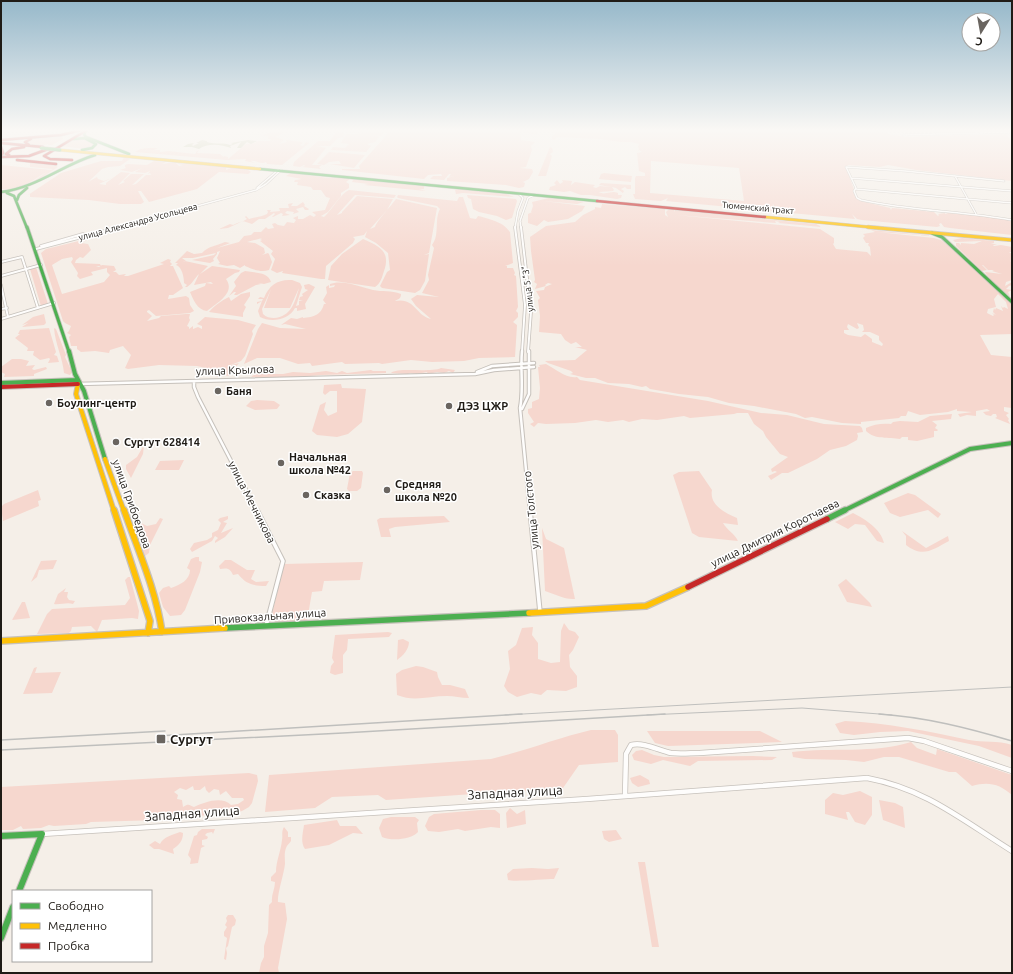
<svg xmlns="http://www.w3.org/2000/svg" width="1013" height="974" viewBox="0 0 1013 974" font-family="Ubuntu,sans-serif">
<rect width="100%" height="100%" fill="#f5efe8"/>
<path fill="#f6d7ce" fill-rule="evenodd" d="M279,130L286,131L276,137L284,140L279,144L287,142L286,140L301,142L303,143L300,145L303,146L306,142L309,143L282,165L267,164L266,162C261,165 257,160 251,161L255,163L245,161L246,159L227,160L135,152C141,147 150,148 158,148L154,150H160V152L169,151L195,154L197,151L199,150L197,153L220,154L224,157V156L228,157V159L246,144L255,143L258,141H270L271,139H268V136L262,135Z
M337,130H345L342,133L344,134L343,137L338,138L330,146H317L326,148L312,165H322L319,167L321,169L302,167L305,166L304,165L300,167L293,166L294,162L318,141H330Z
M350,130H387L380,136L371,135L380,137L378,138L375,142L367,144L371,146L366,152H367L331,150L333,147L345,148L349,144L341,143L346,134H363L347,132Z
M391,130H537V134L525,133V130L520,133L521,140L535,142L531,146L532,150L526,167L520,168L532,169L533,172L529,179L523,182L525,183L524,187L519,188L506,185L447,181V178L454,176L449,177L451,174H449L444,180L430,179L433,176H442L441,174L428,175L424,179L342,170V169H360L359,166Z
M554,130H724L721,131L724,132L728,130H884L889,134L905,137L1009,134L1007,135L1012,141V181L916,170L888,165L880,167L848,165L846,167L857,198L861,201L890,208L891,210L892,208L934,212L938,216L939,215L938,214L945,213V214L948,213L1001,218L1012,221V235L950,228L944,227L941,223L939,224L940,226L937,227L862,220L857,219L852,214L855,219L780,212L774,211V206L773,204L772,211L666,201L668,198L661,201L635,199L633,194H635V178L636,176H645V173L639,171L637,153L642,152L639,150L637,152L639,149L638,147L639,144L631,142H621L600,139L557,137L554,140L552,139V136L555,134ZM651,161L739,168L744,201L650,193Z
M61,136L63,138V139L52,145H48L49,144L43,145V146L28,144L27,141L34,138Z
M84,139L94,143L93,146L86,149L61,146L70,140Z
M550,147L552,148L553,152L550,154L552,156L546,176H538Z
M329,152L365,155L354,168L330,164H341L339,161L329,162L324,165L317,164Z
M124,157L130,159L120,166L108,167L102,169L88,182L97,177L98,179L104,181L112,178L99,184L106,185V183L121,172L130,173L118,185L125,182L123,181L131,174H144L132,185L136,184L146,175H151L150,173L148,174L150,171L145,173L135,172L142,168L132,172L120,170L126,168L125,167V165L128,164L147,165L154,161L166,162L162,164L175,162L179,166L183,165L178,164L177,163L223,167H226V170L231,168L250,169L248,170L251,172L248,174L219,172L197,189L149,202L141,191H138L144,202L141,204H120L89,200L30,197V194L28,195L61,173L101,161H122Z
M30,162L53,164L58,167L33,183L32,182L47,172C30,181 22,191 1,189V169L2,170L1,165L51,170L53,169L30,167Z
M291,173L329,178L333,177L424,186V189H419L426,191L364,185L369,184L352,182L353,180L350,179L346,182L349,184V188L341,193V196L328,212L321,216L324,217C332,210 341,193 349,190L396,195L394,198L355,195L337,215L342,213V212L357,196L393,199L387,210L370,229L375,227C376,222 391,206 396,199L437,208L429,253L424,255L429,254L425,281L420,290L415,293L382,288L380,286L387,272L390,270L388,253L376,243L365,237L367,231L364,235L353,237L355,239L353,243L326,266L325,279H321L282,273L283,271L277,273L271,270L275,259L271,254L273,251L260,241L262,240L260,239L262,238L247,242L255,243L264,248L265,253L262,255L268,253L269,254L272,262L269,270C261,273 252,269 245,266V265L240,268L234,265L227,266L218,264L220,263L217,258L220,251L217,252V254L213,259L214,261L210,263L192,260L214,255L216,253L193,258H182L186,261L182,262L185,261L208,266L200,274L212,266L240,270L239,272L235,273L226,279C236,293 217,303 207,311C197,310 193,299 190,292L205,286L206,283L213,284L211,282L194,285L199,274C194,279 192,284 187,287H185L187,285L184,283C184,277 182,267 176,265L178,263H175L187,251L194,254L202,253C208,246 216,246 225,242L230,243L217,248L239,242L244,236L251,235L254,232H261L266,227L268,229L274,228L272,224L275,223L278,225L284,226L287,222L294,223L296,220L293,218L298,216V219H303L310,215L314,217L316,215L312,212L325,210L330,198L326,197L321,190H313L311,187L297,185L298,182H294L295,180L302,179L286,176Z
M601,174L604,173L632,176L631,182L599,179Z
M557,180L560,184L563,182L562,180L572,181L571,185L575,182L595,185L593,187L596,188L600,186L611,187L599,185L601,183L631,185V189H627L625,187L621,189L624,191L623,193L616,188L612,187L614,190L613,191L599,192C605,196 611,190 618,193V195H622L621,198L617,199L590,195H581L570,191L564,192L549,190L550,187L556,185L554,183Z
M458,189L506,194L514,197L463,193L456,194L455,190Z
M398,195L457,201L459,197H463L470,218L476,219L478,216C484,217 499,222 503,225C506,227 508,230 510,232L513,263L505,266H507V268H513L515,273L514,275L516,276L518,307L516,311L518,313V317L513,322L517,325L515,357L479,358L464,361L432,362L411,360L382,364L379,363L345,364L342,362L312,366L310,363L298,364L280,358H257L244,364L258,329L262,323L280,328L306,329L285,324L281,325L291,318L297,319L303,317V318C314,317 321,315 324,304H326L323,300L327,293L326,287L329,285V288L334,287L335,285L330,286V284C341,279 362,287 373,290C382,292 391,290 401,294C401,299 398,299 395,301C415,297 415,315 431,319L416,306L411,299L417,295L439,297L422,293L429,280L428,275L434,248L432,245C440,235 434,220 440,209L437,206L398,198L397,197Z
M467,195L516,199L517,201L512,218L506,220L497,216L479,212L473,209L471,199L468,198Z
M549,198L584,202L577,204L543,201L585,206L582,211L568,219L548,222L544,220L537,226L528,223V214L532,212H531L533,206L532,202Z
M303,202L305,205L304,206L309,209L308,210H305L303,207L296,209L299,212L293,214L294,212L287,211L285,213L290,215L282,216L283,214L281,213L273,217H272L275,214L274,213L265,219H259L252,224L243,221L228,228L219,229L230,224L233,225C238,222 243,222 247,219L245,217L246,216L249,219C255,217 262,217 267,214L268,212L267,210H271L270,212L280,211L279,208H289L288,204L293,203L291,206H297Z
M602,204L665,209V215L668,217L666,212L668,210H674L675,212V210L816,224L822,227L778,223L780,222L775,221L776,223L676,215L820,229L834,238V243L833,244L836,249L867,252L871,256L870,247L868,245L869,243H866L863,238L865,236L863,234L875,232L871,230L935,236L877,232L934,238L941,240L949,246L1012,305V334L980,335L991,355L1012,357V408L1004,407V411L1009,413L1006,415L1009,419L1008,420L1010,424L995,418L997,417L996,414H993L991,416L986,415L983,412L990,411L987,409L976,411V416L967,415L960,417L958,414L972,412L957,411V409L948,412L920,415L908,411L906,416H901L899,418L861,422V424L842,423L812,417L805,418L796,414L754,406L729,403L708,397L679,394L650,389L646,386L642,387L629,384L608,383L595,378H586L570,374L573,373L571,371L548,363L545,361L575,360L587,350L575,347H582L576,342L571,344L565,340L561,334L539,332L540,316L538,300L540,298L536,291L544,290L545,287L552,284L548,283L545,285L546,286L535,289L537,284L534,282L535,280L531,251L530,237L546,226L575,222L583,215L595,209V207L601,208ZM998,294L1006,302L1008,309L1004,307L1003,308L1001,306L1003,311L996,308L995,310L994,308L993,312L996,315L992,313L994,315L993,316L987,313L988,309L996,307L994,299ZM857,323L863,325L864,330L862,332H870L879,336V340L883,344L882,346L872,342V339L865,334L861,337L848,335L844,333V330H849L847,327L848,324L857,329L859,328Z
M962,238L994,241V243H991L997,245H993L994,246L1001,245L1012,247V252H1009L1012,254V260L1010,261L1012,262V280L1006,282L1005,286L1012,282V285L1009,286L1006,289L1012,290L1008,292L1010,296C1005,294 987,277 985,272L1002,274L992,271L994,270H988L983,265H982L987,270L982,271L956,246V243H959L961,245V243L974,244L982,241L955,242L953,240Z
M363,239C379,246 391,251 384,271C382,277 381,283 375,287L328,280L331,266L342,254Z
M83,240H87L81,243L88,244L91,250L83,258L80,257L76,260L75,263L100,264L101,266H96L99,267L102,265L114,266L116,270L113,272H116L119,275L126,274L124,276H128L164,264L160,263L168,259L171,260L170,262L172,264L170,266H173L183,288L173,295H169L168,299L186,296L189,298L190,305L194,311L190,313L156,316L149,310L147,311V312L152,316L147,321L159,318L161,316L186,314H190L189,318L190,320L187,326L189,327V329L193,326V329L198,327L202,329V326L197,324L205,317L238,320L256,325L252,331L253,334L245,356L241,361L228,366L239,363L232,371L227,373L231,375L230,376L221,375L217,377L216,376H207L208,373L218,372L219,371L197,366L159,365L128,369L125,368L131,355L123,346L110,350L109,353L95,351L81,352L77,349V346H71L69,337L71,335L67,333L69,331L71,326L65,323L63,321L41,253L46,249ZM72,257L73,259L71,262L78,273L77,276L80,279L93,275L91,272L107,268V272L110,275L104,282L62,294L52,265L62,259Z
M36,267L48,304L41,306L30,269Z
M245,271C256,273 268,272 271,282L264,284L258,283L261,284L256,285L237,295H234L236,292H234L229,296L236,286L234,282L241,273Z
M292,280L300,283L302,287L296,306L299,305V301H303L299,300L300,297L303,296L302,294L308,290L305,289L304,285L309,284L315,287L305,304L306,309L297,311V308H295C289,320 271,323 260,317L258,311L262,301L257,304V302L262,301L263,299H258L260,297L264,298C269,285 278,279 292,280ZM299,288C295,302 291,317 274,318C270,318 266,317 263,314L262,309L271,289L264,308H290Z
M250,292V296L244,305L246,307L243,313V317L209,312C215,305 221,301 229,297L231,301L241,294Z
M44,314L46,323L44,325L22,327L28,323L22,325L33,317Z
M49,328L56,352L54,355L57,356L59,362L48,363L50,359L49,358L40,360L33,355L34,351H27L28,348L15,338L20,334H18L20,330Z
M54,328L56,329L66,355L65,357L72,372L70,375L64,373C63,359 55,343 54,328Z
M12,359H21L29,361L26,366L35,365L32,369L34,370L46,367L47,369L34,374V376L4,377L5,374L1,372V367Z
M546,364C556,369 566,379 577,377L580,380L708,401L761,413L787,415L824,424L860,426L862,428L863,432L857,433L858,436L857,440L846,446L830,450L817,459L788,473H782L771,480L768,476L777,472L775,471L772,472L771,469L788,457L780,454L766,437L763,431L754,424L748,413H737L734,414L690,418L684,416L657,420L642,419L629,422L623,420L608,422L596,420L575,423L546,424L538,423L534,427L530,424L534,422L528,413V409L532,408V402L539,399L540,388L538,367H540L539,365Z
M441,368L455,370L453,373L449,371L444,373L437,372L428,374L427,372L417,374L410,373L408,374L391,373C397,367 430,373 441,368Z
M371,370L373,371H386V373L321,375L300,377H251L255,374H283L293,372L310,373L326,371L337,373L342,371L347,373Z
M341,384L342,388L366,389L362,422L348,434L337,437L317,435L312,431L320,405L326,402L324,410L328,416L337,412V391H330L325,395L323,393L324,385Z
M257,400L274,401L280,405L277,409L255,410L246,406L251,401Z
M952,414L951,419L932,421L937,425L935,428L938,430L937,431H934V437L917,441L908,440V437H902L900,439C889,437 875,440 866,431V428C873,424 884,423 891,424L893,422L900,421L918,422L930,416Z
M144,445L143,454L131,478L126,469V465L137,457Z
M184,460L179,470H155L160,461Z
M353,471H362L363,473L361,488L357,491H349L347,489L350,473Z
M699,471L712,490C709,505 725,513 737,518L738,525L723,523C727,530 735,534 738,541L699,537L692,533L673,475L679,472Z
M38,490L41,500L38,501L39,506L3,521L1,507L4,504Z
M908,493L915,495L941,514L938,518L928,510L900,517L890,513L884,503Z
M853,513C865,519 881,529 884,543L877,541L865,525L855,524L848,529L835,522Z
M228,516V519L223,522L227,523L221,533L233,528L225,537L215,543V541L218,538L215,536L212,541L192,552L190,549L194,543L207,540L212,537V533L218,530L221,523L218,520L220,518Z
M444,516L450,522L395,527L389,529L391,537H381L377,520L380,518Z
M160,518L163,519L150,545L149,553L145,556L136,529V526L141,523L147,526L156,524Z
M542,528L546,539L564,548L575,599C565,600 555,594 545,591Z
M902,531L926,548L948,536L949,541C932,550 923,558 906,545V536Z
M196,557H199V561L202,562L200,572L185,610L181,615L170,616L163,607L159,593L163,588L169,586L171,588C180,585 190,580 190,570L187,568L191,559Z
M57,560L53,569L39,570L37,577L31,582L41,561Z
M225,560H231L247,570H255L251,579L256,582L269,581L266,586C253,586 246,584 238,574L233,575C230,568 227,568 220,569L219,566Z
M363,562L360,580L324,581L322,591L312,592L307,621L270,622L284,564Z
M128,577H130L139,611L138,619L132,618L102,620L97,632L91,626L72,627L71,631L69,633L37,634L47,614L52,609L125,605L130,598L125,580Z
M846,579L870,603L872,607L847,602L838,585Z
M66,588L64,592H68L67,597L69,600L75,601L73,604C67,602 60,605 54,604L58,594Z
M22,602H25L30,618L12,620Z
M564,623L569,630L575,632L579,637L573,650L569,655L570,667L577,676V687L566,691L547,690L541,695L531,693L517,697L508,692L504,686L510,669L508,651L516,645L522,628L533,627L532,635L538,643V659L551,663L560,662L561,631Z
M388,632L392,633L389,637L348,639L347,650L343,655V673L335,675L330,673L331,666L334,662L332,658L335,635Z
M403,639L409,642C409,649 403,656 397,660L398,640Z
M416,666L423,667L437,672L438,677L442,685H450L465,689L469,698C461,698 454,696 447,696C429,696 414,702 397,695L396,674L402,670Z
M37,667L35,673L61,672L52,693L23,694L34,668Z
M845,721C888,723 927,731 969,740C983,743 998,740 1012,745V758L979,746L908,731L880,732L854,735L840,733L835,724Z
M591,730H615L618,735V762L579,765L563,788L386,800L378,795L332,797L315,808L265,812L269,775L491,759C525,751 557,738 591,730Z
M647,731H760L782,742L668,746L655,743Z
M911,742L917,748L936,755L937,749L1012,775V795C1000,784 988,781 972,786L956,772H949L899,757H884L864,762L846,760L805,759L793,757L792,752C832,747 872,754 911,742Z
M642,750L654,755L664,757L753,756L777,757L772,760L698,761L690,766L663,760L651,764L634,760L632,755L636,751Z
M249,773L257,775L258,781L252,803L249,807L242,811L229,815L210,814L192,818L175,817L159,820L91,822L86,824L54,826L49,825L41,828L23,829L21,826L13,830H1V787ZM193,786L194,790H200L205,786L206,790L209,793L214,789L219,790L220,795L226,791L232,798H243L244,800L238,804L231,805C222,796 205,802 194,807C189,805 189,803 183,807L182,800L177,799L178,795L174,792L180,788L186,790Z
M640,775L649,780L650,784L638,787L632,783L630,778Z
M860,791L872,797V815L865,825L855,822L849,812H846L848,820L825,814V800L833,793L843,795Z
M879,800L895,803L903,807L905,828L883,820Z
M510,808L517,814L525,810L526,824L507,828L506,813Z
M481,810H495L500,814V828L491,827L465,831L458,829L439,832L428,831L425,826L429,817L434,814Z
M391,817H415L419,820L417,823L418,832C411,840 391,841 382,837L379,828L383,819Z
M337,820L340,826H356L363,834L353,833L329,845L305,849C300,842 303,833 304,825Z
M284,827L288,832V837H291V841C289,844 287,845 286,848C284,853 285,859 285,864C284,874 277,894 278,902L285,903L287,919L278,968L279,973H259L261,963L264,957V946L268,933L269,905L272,902C271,895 275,889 275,882L271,881V877L276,872C276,861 281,851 282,840C283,835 281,832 284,827Z
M202,829H215L213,834L212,832L207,833L205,835L208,837L207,839L202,840V845L205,846L201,848L198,863L190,864L191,859L188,855L194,836L197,835L198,832Z
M616,830L622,839L609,842L604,839L602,831Z
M180,832L183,833C183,841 179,845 173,849L174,854L159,849H154L149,845L155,841L160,844C164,836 173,835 180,832Z
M638,862H645L659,947H652Z
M532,868L548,869L559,868L554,879C545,879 514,882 508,880L507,874L513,869Z
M228,915H233L236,920L235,925L232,927L228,946L226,948L227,953L226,960L224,959L227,938L224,936V932L227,927L225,925L227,921L226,918Z"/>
<path fill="#bcbf9c" d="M202,140L207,141V142C215,145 225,142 230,145L233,144L231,143L248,140L257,141L251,144L247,142L241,148H237L241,142L230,146L231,148C221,144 207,143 199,149L192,147H183L188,144L194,143L192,145L193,146L199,143H196Z"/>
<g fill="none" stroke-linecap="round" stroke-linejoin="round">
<g stroke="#c6c1bb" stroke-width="2.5">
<path id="street-far4" d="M903,135L1012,132
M955,176L976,214
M851,178L1012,191
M1004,181L905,171L846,167L856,188L854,191L857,198L861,200C911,211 962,211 1012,220
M257,188L278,170
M856,189L1012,203
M116,228L256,190L266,184L281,170
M515,228L518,211L523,198L519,194
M521,228L520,221L528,198L534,195"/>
</g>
<g stroke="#c6c1bb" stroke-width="3.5">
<path id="street-far3" d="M515,227L525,305L522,352
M521,227L531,312L528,352
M41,246L83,234
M36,249L120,227
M1,262L22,257L38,308
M1,276L41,265
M1,285L8,317
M1,309L7,308
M1,319L54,303"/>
</g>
<g stroke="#c6c1bb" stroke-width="4.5">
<path id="street-far2" d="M522,351C520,370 524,389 520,408L530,511
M477,372L492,366L534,363
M194,382V387L198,397L257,511
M78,384L475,374L494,370L534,367
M522,409L529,394V351"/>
</g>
<g stroke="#c6c1bb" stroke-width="5.5">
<path id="street-far1" d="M257,510L283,561L266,626
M530,510L540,612"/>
</g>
<g stroke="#c6c1bb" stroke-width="6">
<path id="street" d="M625,796L626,754L631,745C644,742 658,750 671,753C680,754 691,753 700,753L908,738L924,741L1012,771
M42,834L587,799L867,778C926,789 962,820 1012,851"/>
</g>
<g stroke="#c6c1bb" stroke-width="3.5">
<path id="fast-far4" d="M86,131L84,134L86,137L129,154
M74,139L84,138L96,144L92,148L82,150
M260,169L597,201
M1,192C36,188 62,165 95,155
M7,193L14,196L27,228
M17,200L19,195L27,188"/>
</g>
<g stroke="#c6c1bb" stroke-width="4.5">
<path id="fast-far3" d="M27,227L69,352
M932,233L942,237L1012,302"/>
</g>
<g stroke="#c6c1bb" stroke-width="6">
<path id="fast-far2" d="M69,351L75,374L84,391L105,459
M1,383L77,380
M843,511L970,449L1012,443"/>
</g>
<g stroke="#c6c1bb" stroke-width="8">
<path id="fast-far1" d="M827,519L845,510
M225,628L529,613"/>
</g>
<g stroke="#c6c1bb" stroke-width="8">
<path id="fast" d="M1,836L42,834L19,891
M1,938L13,907"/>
</g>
<g stroke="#c6c1bb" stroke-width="3.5">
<path id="slow-far3" d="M60,150L260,169
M765,217L879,228"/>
</g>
<g stroke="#c6c1bb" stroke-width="4.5">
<path id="slow-far2" d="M868,227L1012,240"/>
</g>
<g stroke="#c6c1bb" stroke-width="6">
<path id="slow-far1" d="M78,384L76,394L114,511
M105,459L124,511"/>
</g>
<g stroke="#c6c1bb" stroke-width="8">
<path id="slow" d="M114,510L150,621L148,633
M124,510C138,550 156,590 162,632
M529,613L646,606L688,587
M1,641L225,628"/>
</g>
<g stroke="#c6c1bb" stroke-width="3.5">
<path id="jam-far2" d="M1,140L61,135L81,130
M1,143L43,147
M29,145L25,142L31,139
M1,147L3,153L1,155
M9,155L6,154L12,149L24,147
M1,157L29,156L48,149
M17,160L56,164
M72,160L50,159L44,156L87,130
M597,201L765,217"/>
</g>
<g stroke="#c6c1bb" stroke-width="6">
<path id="jam-far1" d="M1,387L78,384"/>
</g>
<g stroke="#c6c1bb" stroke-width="8">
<path id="jam" d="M688,587L827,519"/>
</g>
<use href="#street-far4" stroke="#fefdfc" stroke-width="1.5"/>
<use href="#street-far3" stroke="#fefdfc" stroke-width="2"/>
<use href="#street-far2" stroke="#fefdfc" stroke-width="2.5"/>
<use href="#street-far1" stroke="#fefdfc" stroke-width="3.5"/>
<use href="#street" stroke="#fefdfc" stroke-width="4.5"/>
<use href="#fast-far4" stroke="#4caf50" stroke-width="2.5"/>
<use href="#fast-far3" stroke="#4caf50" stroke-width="3"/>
<use href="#fast-far2" stroke="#4caf50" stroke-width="4"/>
<use href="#fast-far1" stroke="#4caf50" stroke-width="5.5"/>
<use href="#fast" stroke="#4caf50" stroke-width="6"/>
<use href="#slow-far3" stroke="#ffc107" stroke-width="2.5"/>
<use href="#slow-far2" stroke="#ffc107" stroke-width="3"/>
<use href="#slow-far1" stroke="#ffc107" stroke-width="4"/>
<use href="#slow" stroke="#ffc107" stroke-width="5.5"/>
<use href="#jam-far2" stroke="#c62828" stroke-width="2.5"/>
<use href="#jam-far1" stroke="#c62828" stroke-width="4"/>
<use href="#jam" stroke="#c62828" stroke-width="5.5"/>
<path stroke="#bfbfbd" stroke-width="1" d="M505,715L1012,687
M647,715L802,708L892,715"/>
<path stroke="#bfbfbd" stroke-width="1.5" d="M879,714C925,717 968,728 1012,741
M157,736L522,714
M1,740L165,731
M1,750L343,733L665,714"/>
<g stroke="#b6a596" stroke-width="4" stroke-linecap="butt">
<path id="fast-bridge" d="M41,148L60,150"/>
</g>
<use href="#fast-bridge" stroke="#4caf50" stroke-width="3"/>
</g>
<linearGradient id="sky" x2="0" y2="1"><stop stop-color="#96b8ca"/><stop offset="0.49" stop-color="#faf8f5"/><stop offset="1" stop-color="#faf8f5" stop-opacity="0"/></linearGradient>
<rect width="1013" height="266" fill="url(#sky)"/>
<g fill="#6a6560" stroke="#fff" stroke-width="1.5">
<circle cx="218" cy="391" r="4"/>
<circle cx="49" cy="403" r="4"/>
<circle cx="449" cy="406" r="4"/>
<circle cx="116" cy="442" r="4"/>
<circle cx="281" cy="463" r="4"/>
<circle cx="387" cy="490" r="4"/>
<circle cx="306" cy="495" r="4"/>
<rect x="156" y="734" width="10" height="10" rx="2"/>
</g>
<g text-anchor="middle" stroke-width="3" stroke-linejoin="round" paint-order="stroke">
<g font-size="9" fill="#1f1b16" stroke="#fff">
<text transform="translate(758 208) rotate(5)" y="3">Тюменский тракт</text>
<text transform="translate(138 222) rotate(-15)" y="3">улица Александра Усольцева</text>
<text transform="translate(528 289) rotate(-97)" y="3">улица 5 "З"</text>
</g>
<g font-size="11" fill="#1f1b16" stroke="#fff">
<text transform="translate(235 370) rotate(-2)" y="4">улица Крылова</text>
<text transform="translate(252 502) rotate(63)" y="4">улица Мечникова</text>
<text transform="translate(132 504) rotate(70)" y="4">улица Грибоедова</text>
<text transform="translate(531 510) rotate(-96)" y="4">улица Толстого</text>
<text transform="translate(775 533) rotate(-26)" y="4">улица Дмитрия Коротчаева</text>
<text transform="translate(270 616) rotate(-4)" y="4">Привокзальная улица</text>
</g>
<g font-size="11" font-weight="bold" fill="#1f1b16" stroke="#fff" text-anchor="start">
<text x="226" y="395">Баня</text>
<text x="57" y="407">Боулинг-центр</text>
<text x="457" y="410">ДЭЗ ЦЖР</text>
<text x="124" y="446">Сургут 628414</text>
<text x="289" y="461">Начальная<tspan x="289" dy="13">школа №42</tspan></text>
<text x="395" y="488">Средняя<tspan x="395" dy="13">школа №20</tspan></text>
<text x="314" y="499">Сказка</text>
</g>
<g font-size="13" font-weight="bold" fill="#1f1b16" stroke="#fff" text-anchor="start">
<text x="170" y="744">Сургут</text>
</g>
<g font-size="13" fill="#1f1b16" stroke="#fff">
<text transform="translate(515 792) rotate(-3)" y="5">Западная улица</text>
<text transform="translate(192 813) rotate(-4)" y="5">Западная улица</text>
</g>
</g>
<rect width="1013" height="974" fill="none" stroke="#1f1b16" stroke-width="4"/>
<rect x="12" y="890" width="140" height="72" fill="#ffffff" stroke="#a5a4a2"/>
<rect x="20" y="903" width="20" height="6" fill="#4caf50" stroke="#a5a4a2"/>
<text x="48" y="910" font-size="12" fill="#1f1b16">Свободно</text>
<rect x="20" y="923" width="20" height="6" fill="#ffc107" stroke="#a5a4a2"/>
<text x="48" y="930" font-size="12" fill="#1f1b16">Медленно</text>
<rect x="20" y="943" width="20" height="6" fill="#c62828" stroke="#a5a4a2"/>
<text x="48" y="950" font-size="12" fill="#1f1b16">Пробка</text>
<g transform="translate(981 32) rotate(191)"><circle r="19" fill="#ffffff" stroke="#a5a4a2"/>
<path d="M0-3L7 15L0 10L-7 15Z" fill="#6a6560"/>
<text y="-6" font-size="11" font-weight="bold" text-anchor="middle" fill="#1f1b16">С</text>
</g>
</svg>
